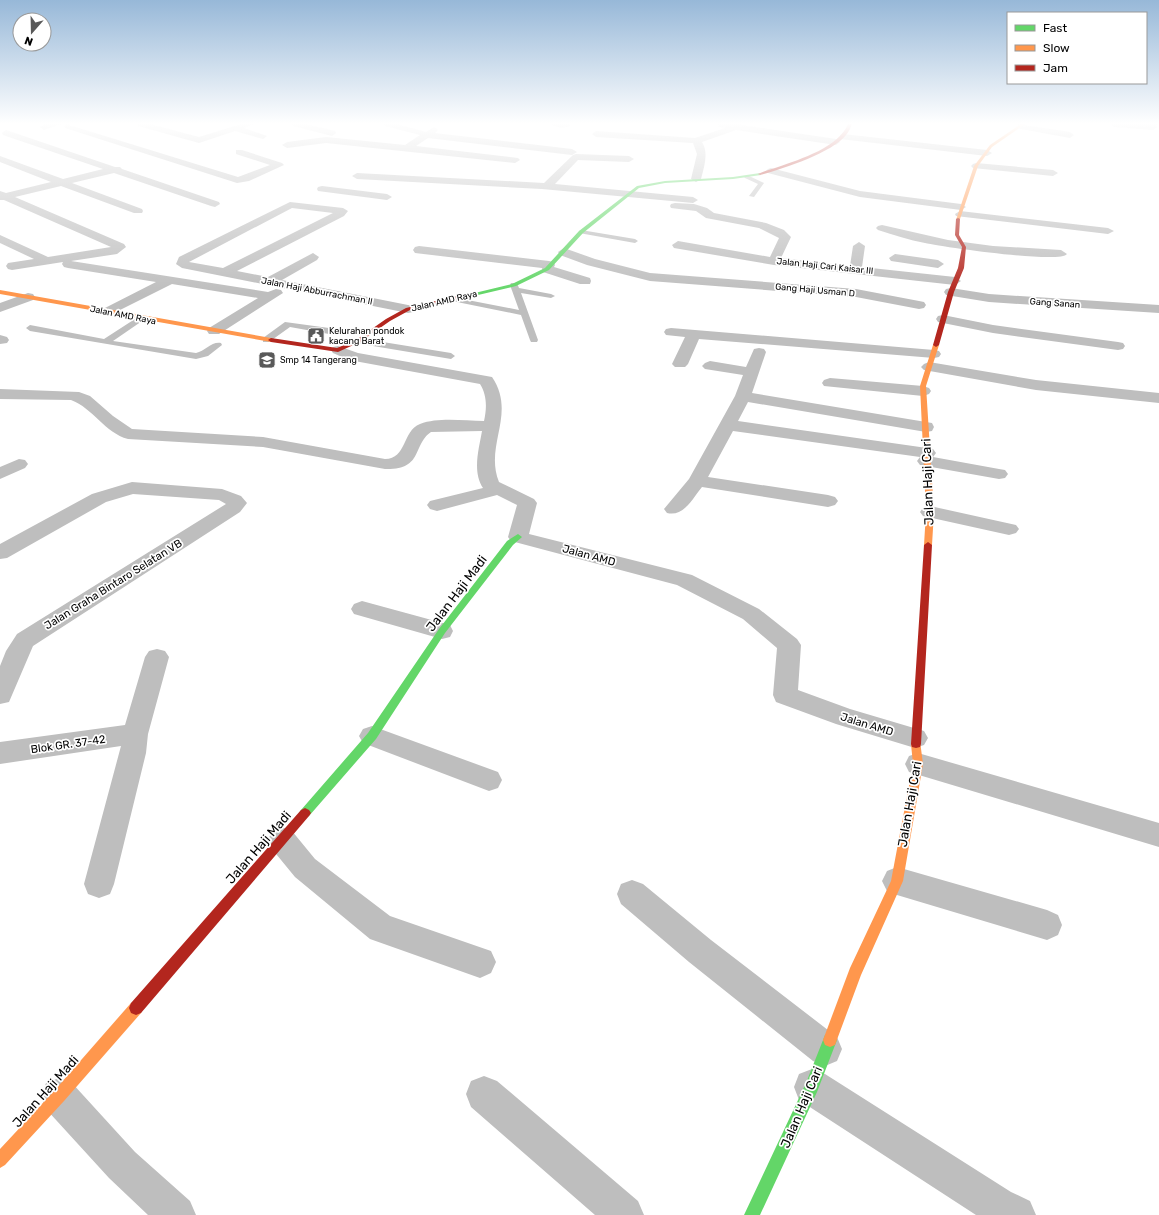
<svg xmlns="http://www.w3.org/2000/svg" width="1159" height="1215" viewBox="0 0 1159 1215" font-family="Rubik,sans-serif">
<rect width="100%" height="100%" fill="#fff"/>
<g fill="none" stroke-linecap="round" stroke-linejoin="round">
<path fill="#bebebe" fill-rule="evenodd" d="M747,175L764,183L754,197L749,196L758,184L745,178L744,177Z
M581,230L635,239L638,241L635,243L579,233V231Z
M511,283H517L519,288L551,294L555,296L551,298L521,293L538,340L537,342H531L530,340L521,315L452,301L448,299L452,297L519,310L510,285Z
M138,317H144L145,319L113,341L196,353C205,351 212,341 221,343L222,345L208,356L196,359L30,331L26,328L30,325L104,339Z
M285,322L329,328L333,331L329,334L290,327L269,342H263V338Z
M358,338L451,353L455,356L451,359L355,343L354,341Z"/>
<path fill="#bebebe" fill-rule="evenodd" d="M46,124H61L44,130L40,127Z
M66,124L238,177L270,165L236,154V150H242L282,163L284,165L249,181L237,183L65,128L64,126Z
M137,124H150L199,137L241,124H253L244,128L267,136L263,139L235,131L199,143L138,126Z
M292,124H306L335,131L336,133L332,136L293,126Z
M384,124H397L426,132L434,127L438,130L435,133L572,149L577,152L572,155L428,138L416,146L518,158L520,160L515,163L326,143L287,148L282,145L287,142L326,137L405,145L420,135L385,126Z
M551,124H570V125C566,129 555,128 551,124Z
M718,124H736L836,139L840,142L836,145L736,130L702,142C709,153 704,167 701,179L696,182L691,179L697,154L693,143L596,137L592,134L596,131L695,138L725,128L719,127Z
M1018,124L1070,132L1074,135L1070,138L1021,129L1018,128Z
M1110,124H1156L1157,127L1153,130L1114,127Z
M6,130L115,167H120L122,169L219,202L220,204L215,207L211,206L114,173L72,183L142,209L143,211L142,213H134L61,186L15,197L124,244L126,247L117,254L71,261L268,292L276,289L281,290L283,293L219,334H209L207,331L209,328L258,298L172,284L108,316L103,315L101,312L103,309L156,282L68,268L64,267L62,264L63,262L12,270L8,269L6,266L8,263L34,259L0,243V235L48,257L111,247L4,200H0V191L6,193L51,182L0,162V156L63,179L103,169L3,135L2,133Z
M843,134L987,150L992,153L987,156L840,139V135Z
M576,154L629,156L634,159L629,162L578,160L555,184L693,197L698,200L693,203L542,189L357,179L352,176L357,173L544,183L573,155Z
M976,163L1053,170L1058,173L1053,176L973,168L971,166L973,164Z
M771,168L860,191L961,204L966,207L961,210L860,197L768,173L766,171L768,169Z
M322,186L387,194L392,197L387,200L318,191L317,189L318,187Z
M290,202L343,208L348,211L344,216L237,271L268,277L313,253L319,257L317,260L282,280L408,305L413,306L415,309L413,312L408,313L182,268L176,264L179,257ZM292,208L333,213L223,268L189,262Z
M675,203L694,204L707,208L714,213L766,223L784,230L791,237L781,258L850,266L853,246L859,242L865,246L862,267L955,277L961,281L955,285L774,265L674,248L672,245L678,241L770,257L779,238L759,228L706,218L696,211L671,208L670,206L671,204Z
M960,211L1108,228L1114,231L1108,234L956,216L955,214Z
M882,225L948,240L993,246L1061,250L1067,254C1060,264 943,247 925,243C909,240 894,235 878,230L876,228L878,226Z
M419,246L549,261L553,262L555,265L554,267L590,278L591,281L590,284H580L543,272L542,268L415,253L413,250L415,247Z
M564,248L595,259L650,273L856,289L919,301L924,302L926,305L924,308L919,309L856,297L650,281L587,265L560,255L558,252Z
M895,254L938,260L944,264L938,268L891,261L889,258Z
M951,288L989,294L1159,305V313L989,302L946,295L944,292L946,289Z
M28,293L33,294L35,297L33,300L0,312V303Z
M943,315L993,325L1118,342L1123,343L1125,346L1123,349L1118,350L993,333L938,322L936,319L938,316Z
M671,328L934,350L939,351L941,354L939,357L934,358L699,339L688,364L685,367H675L672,364L685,337L666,335L664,332L666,329Z
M0,335L7,337L9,340L7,343L0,344Z
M338,346L358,353L492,377C517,414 484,445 499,482L534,499L537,503L529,534L692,575L759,609L797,639L801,645L798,690L850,709L924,731L928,738L924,745L915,748L836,724L776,702L773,695L777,648L743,619L677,585L511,541L508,537L517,505L497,495L437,511L430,509L427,505L430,501L483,488C472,471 479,449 482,431L431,432C412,445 424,470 385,469L263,447L128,439C105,433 93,408 71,400L0,399V389L79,392L90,396L113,416L132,429L263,437L385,459C407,459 402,431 420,424C439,417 464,421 484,421C487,408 487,395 480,384L349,360L333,353L331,350L333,347Z
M759,348L764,349L766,352L752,393L932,423L934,427L932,431L926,432L748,402L738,421L927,448L933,449L936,453L933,457L999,469L1005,470L1008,474L1005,478L999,479L920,465L917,461L920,457L733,431L708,477L828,495L835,497L838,501L835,505L828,507L702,487C692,499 684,517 667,513L664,509L689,479L735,396L743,375L705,369L702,366L705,363L710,361L746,367L754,349Z
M929,362L1036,380L1159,393V403L1036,390L924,370L921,367L924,364Z
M830,378L923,386L929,388L931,391L929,394L923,396L824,386L822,383L824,380Z
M19,459L25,460L28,464L25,468L0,479V467Z
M132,482L222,489L241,496L247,503L240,512L33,646L9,702L0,704V666L6,651L17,634L226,504L219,500L133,494L106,502L7,558L0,559V544L92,494Z
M930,506L1016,525L1019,529L1016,533L1009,535L923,516L920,512L923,508Z
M362,601L450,625L453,631L450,637L442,639L354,614L351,609L354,604Z
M157,649L165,651L169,657L148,734L146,753L114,884L110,894L99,898L88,894L84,884L121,746L0,764V742L125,725L145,657L149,651Z
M372,726L498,772L502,780L498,788L489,791L363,743L359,736L363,729Z
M918,753L1159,823V847L909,772L905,764L909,756Z
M282,827L292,831L315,859L390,916L491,951L496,962L491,973L480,978L370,939L295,877L272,849L268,840L272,831Z
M897,867L1047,910L1058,915L1062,925L1058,935L1047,940L897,895L887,891L882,881L887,871Z
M632,880L643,884L711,940L837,1037L842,1049L837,1061L825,1066L813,1061L689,962L621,904L617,894L621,884Z
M812,1069L825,1074L1011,1192L1030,1201L1036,1215H976L799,1100L794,1087L799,1074Z
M484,1076L497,1081L638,1201L644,1215H595L471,1107L466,1094L471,1081Z
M59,1078L72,1083L135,1152L190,1201L196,1215H148L109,1178L46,1109L41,1096L46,1083Z"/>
<path fill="#63d668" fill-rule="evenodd" d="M760,173L761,175L733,179L665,183L639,188L583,233L549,270L516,286L461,299L458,297L512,284L545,268L579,231L637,186L665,181L733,177Z
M518,534L522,537L513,545L445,633L376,739L309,816L305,818L301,816L299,813L301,810L368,733L439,629L507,541Z
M830,1033L835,1035L837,1040L817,1092L760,1215H744L806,1083L825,1035Z"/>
<path fill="#ff974d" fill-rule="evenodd" d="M1021,124H1025L992,147L978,166L960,219L956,220L974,166L990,145Z
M0,290L271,338L274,340L271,342L0,294Z
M936,343L939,345L926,386L934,512L932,545L928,548L924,545L926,512L920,386L933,345Z
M916,740L920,741L923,764L903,881L861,975L835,1045L830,1047L825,1045L823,1040L850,968L891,881L913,764L911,744L912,741Z
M136,1001L141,1003L143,1008L141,1013L64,1101L5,1165L0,1168V1149L54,1091L131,1003Z"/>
<path fill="#b3261e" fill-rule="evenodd" d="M848,124H852C850,128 849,132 846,135C832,153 782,169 760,175L758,174C764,171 772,169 778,167C801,159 839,147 848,124Z
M958,218L960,219L959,235L966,247L964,268L954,292L939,345L936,347L933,345L948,292L958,268L962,247L955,235L956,219Z
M461,295L464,297L463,298L410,310L390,321L360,342L338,352L271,342L268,340L271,338L337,348L356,340L386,319L406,308Z
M928,542L932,545L921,744L920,747L916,748L912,747L911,744L924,545Z
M305,808L309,810L311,813L309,816L141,1013L136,1015L131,1013L129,1008L131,1003L301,810Z"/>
</g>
<linearGradient id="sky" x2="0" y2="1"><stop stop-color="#97b8d8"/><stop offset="0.42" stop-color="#fff"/><stop offset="1" stop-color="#fff" stop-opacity="0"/></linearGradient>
<rect width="1159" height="294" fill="url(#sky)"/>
<defs>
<g id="civic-square" transform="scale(0.9)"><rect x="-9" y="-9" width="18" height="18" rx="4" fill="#595959" stroke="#fff"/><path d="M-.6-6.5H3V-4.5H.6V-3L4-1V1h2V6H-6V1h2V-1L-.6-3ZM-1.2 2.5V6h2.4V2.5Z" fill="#fff"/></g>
<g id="school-square" transform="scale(0.9)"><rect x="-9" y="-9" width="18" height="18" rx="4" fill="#595959" stroke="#fff"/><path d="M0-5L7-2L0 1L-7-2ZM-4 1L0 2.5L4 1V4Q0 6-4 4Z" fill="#fff"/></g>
</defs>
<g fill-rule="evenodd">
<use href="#civic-square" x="316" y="336"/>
<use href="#school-square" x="267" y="360"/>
</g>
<g text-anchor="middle" stroke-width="3.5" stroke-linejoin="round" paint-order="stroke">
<g font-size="9" fill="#000" stroke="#fff">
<text transform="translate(825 266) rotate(6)" y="3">Jalan Haji Cari Kaisar III</text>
<text transform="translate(815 290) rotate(5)" y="3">Gang Haji Usman D</text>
<text transform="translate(317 291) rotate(11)" y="3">Jalan Haji Abburrachman II</text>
<text transform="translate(444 301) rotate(-13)" y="3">Jalan AMD Raya</text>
<text transform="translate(1055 303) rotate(4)" y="3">Gang Sanan</text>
<text transform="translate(123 315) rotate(11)" y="3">Jalan AMD Raya</text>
</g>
<g font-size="9" fill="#000" stroke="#fff" text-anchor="start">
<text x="329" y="334">Kelurahan pondok<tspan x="329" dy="10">kacang Barat</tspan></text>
<text x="280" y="363">Smp 14 Tangerang</text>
</g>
<g font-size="11" fill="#000" stroke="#fff">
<text transform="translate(589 555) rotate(15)" y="4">Jalan AMD</text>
<text transform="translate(113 584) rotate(-32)" y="4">Jalan Graha Bintaro Selatan VB</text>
<text transform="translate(867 724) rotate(17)" y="4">Jalan AMD</text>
<text transform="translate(68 744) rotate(-8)" y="4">Blok GR. 37-42</text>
</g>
<g font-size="13" fill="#000" stroke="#fff">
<text transform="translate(927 482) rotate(-92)" y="5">Jalan Haji Cari</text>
<text transform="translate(456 593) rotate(-53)" y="5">Jalan Haji Madi</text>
<text transform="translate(909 804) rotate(-80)" y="5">Jalan Haji Cari</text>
<text transform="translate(258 847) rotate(-49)" y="5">Jalan Haji Madi</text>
<text transform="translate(45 1091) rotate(-48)" y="5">Jalan Haji Madi</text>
<text transform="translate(801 1107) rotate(-67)" y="5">Jalan Haji Cari</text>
</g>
</g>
<rect x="1007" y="12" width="140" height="72" fill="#ffffff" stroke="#999999"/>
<rect x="1015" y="25" width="20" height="6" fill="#63d668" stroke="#999999"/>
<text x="1043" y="32" font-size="12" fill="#000000">Fast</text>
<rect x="1015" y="45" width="20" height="6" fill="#ff974d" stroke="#999999"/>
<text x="1043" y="52" font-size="12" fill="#000000">Slow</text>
<rect x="1015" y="65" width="20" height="6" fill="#b3261e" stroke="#999999"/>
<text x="1043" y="72" font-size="12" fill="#000000">Jam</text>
<g transform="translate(32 32) rotate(200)"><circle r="19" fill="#ffffff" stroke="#999999"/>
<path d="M0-3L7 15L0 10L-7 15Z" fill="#595959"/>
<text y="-6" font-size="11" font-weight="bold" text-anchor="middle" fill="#000000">N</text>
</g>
</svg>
